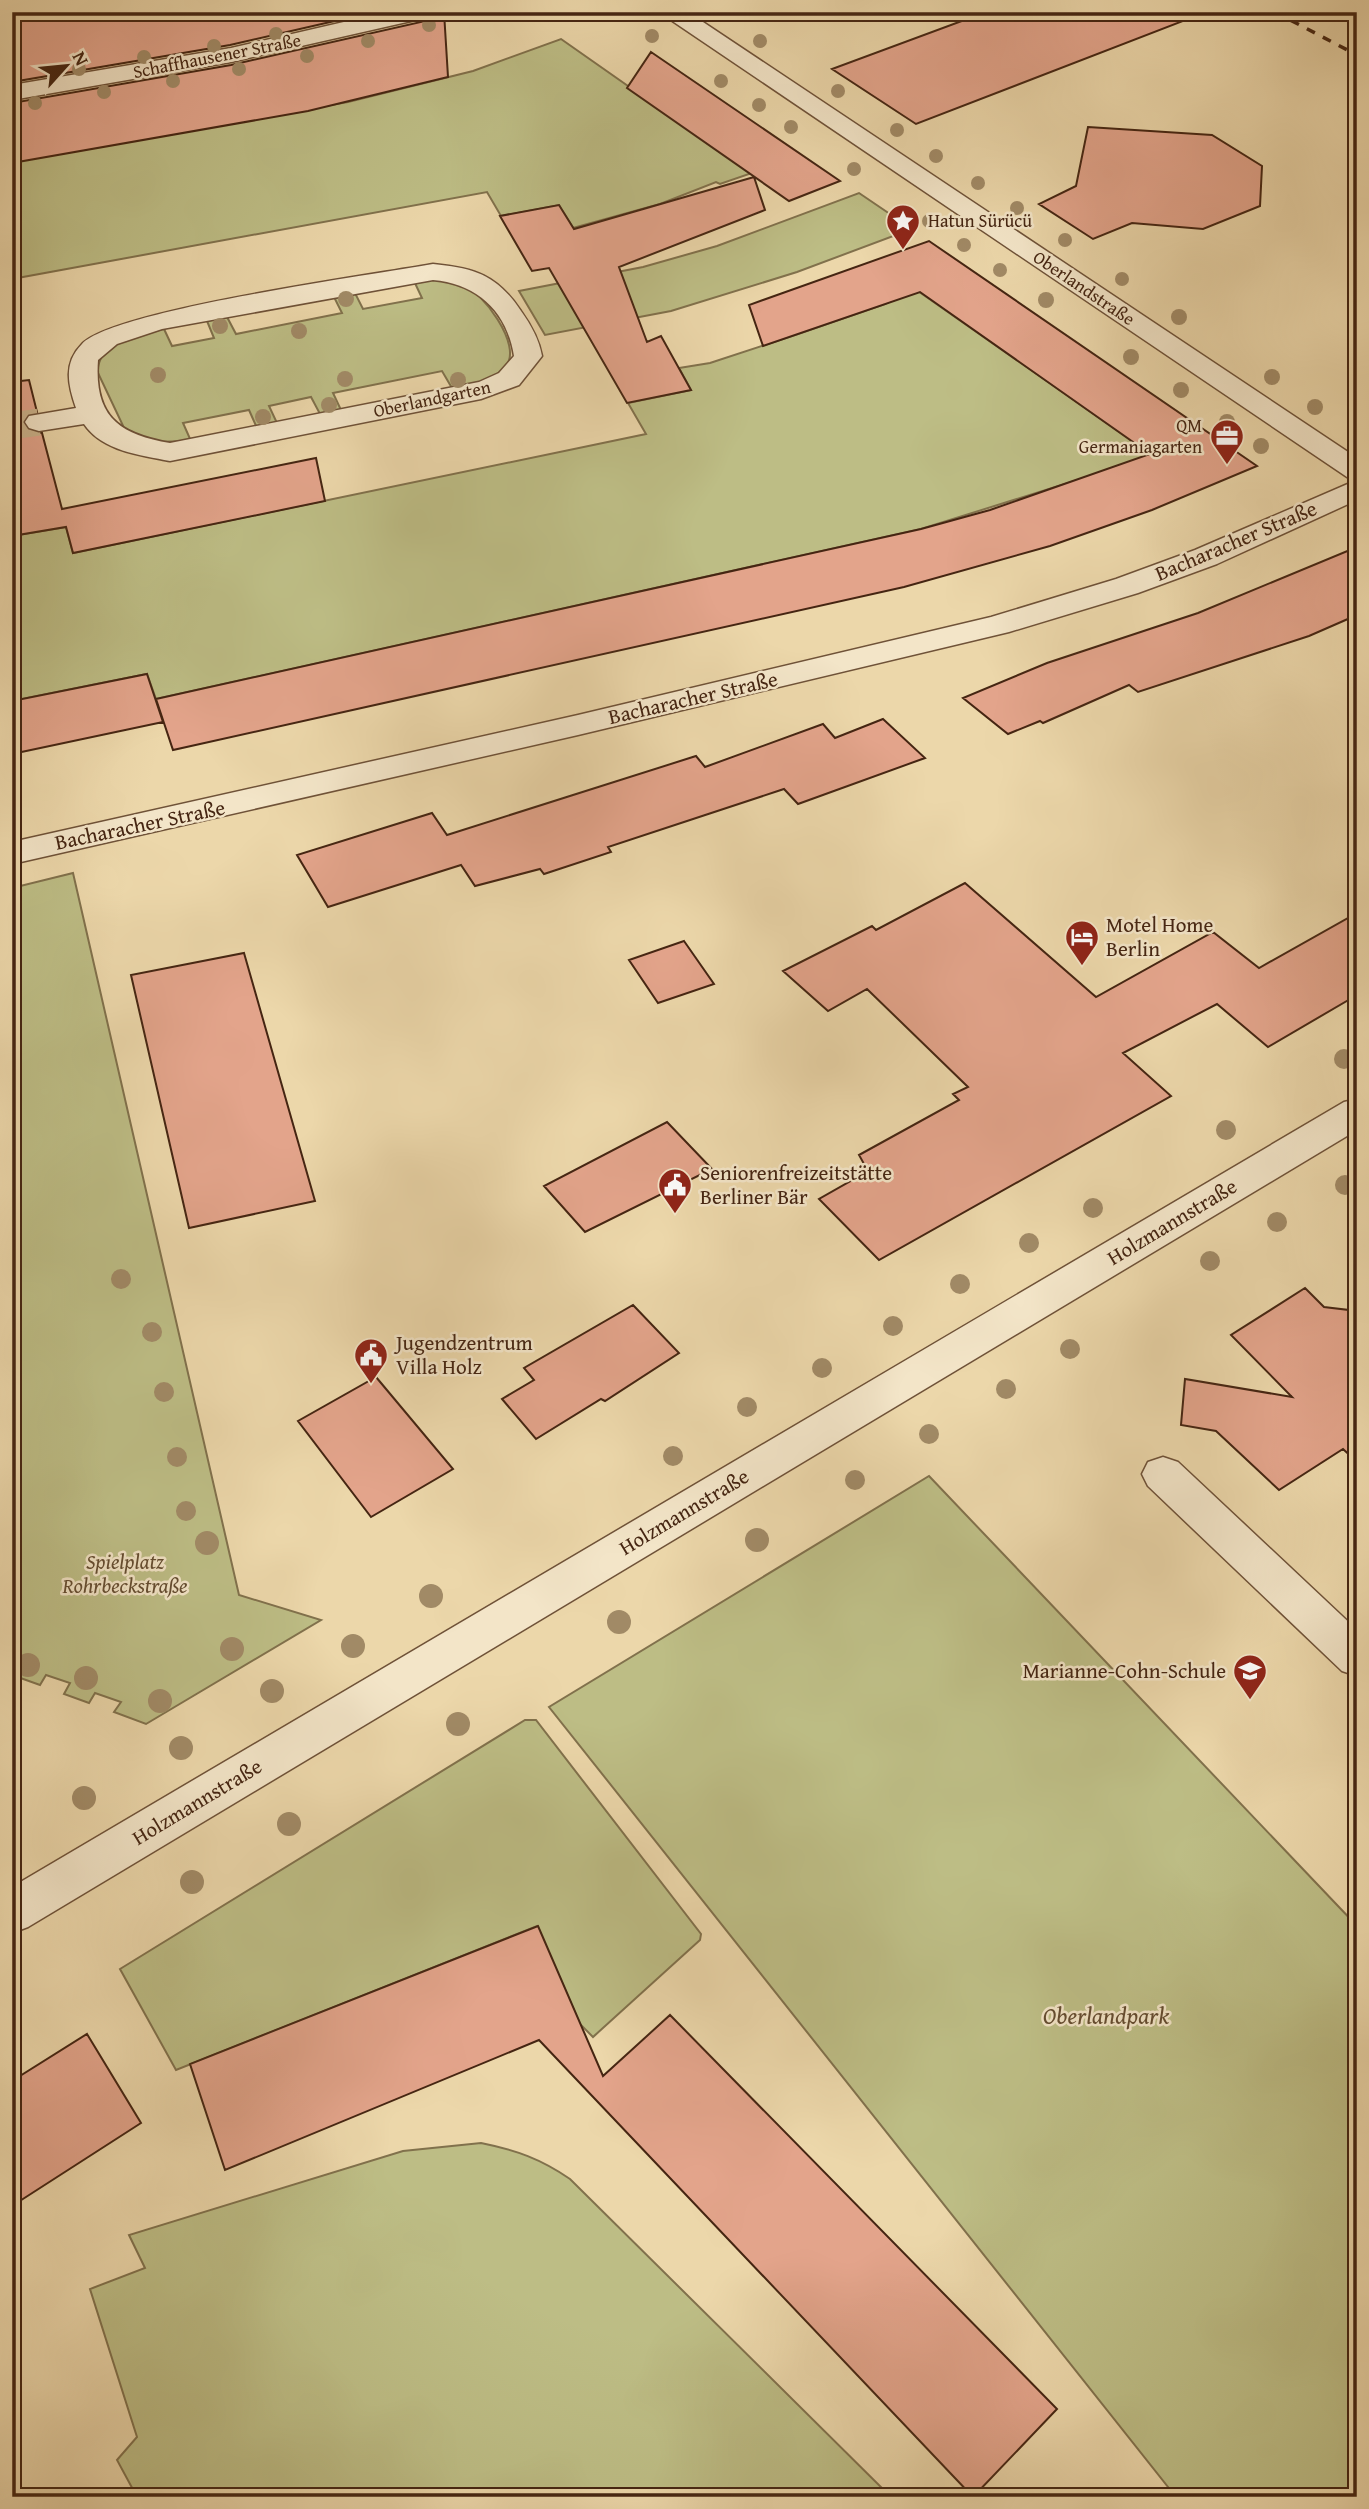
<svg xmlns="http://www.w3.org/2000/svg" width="1369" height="2509" viewBox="0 0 1369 2509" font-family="'Gentium Book Plus',serif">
<rect width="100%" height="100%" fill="#ecd7aa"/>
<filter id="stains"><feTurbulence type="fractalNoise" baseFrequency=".00286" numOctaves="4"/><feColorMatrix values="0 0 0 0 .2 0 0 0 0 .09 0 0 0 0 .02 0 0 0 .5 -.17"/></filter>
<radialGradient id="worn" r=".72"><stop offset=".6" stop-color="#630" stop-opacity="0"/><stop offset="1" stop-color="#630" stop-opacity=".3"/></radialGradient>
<path fill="#bdbd85" stroke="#81714c" stroke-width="2" d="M561,39L752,173L720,184L716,182L660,204L573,228L559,205L501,216L487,192L12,279V161L348,102L473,71Z
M859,193L912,229L797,272L671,311L545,335L519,291L643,267L717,246Z
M434,279C443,280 453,280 461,283C482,291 523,345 506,366C493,382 471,384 452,388L442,371L333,393L341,410L320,414L311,397L269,406L277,423L257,428L249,410L183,423L191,441L154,442L125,430L98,373C96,341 140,334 164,329L172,346L214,338L207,321L227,317L236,334L342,313L334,297L355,293L363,309L422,298L414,281Z
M915,289L1154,456L921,529L156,699L147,674L12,701V536L66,527L73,553L646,434L628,403L691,390L679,368L710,363L798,334L885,304Z
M73,873L239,1595L321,1620L146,1724L114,1712L121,1702L95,1693L89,1703L64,1694L70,1683L46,1675L40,1685L12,1675V1576L17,1574L12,1547V888Z
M929,1476L1357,1926V2497H1176L549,1707Z
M525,1720H536L701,1934L700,1940L593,2037L580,2024L537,1926L176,2070L120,1969Z
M481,2143C516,2150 541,2159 570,2179L891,2497H137L117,2460L137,2437L90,2289L145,2268L129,2235L403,2151Z"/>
<path fill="#e3a48b" stroke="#452512" stroke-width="2" d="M12,12H374L230,45L12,82Z
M434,12H444L448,77L308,111L12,163V103L231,65L430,20Z
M986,12H1195L1196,16L916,124L832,69Z
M651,52L840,181L789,201L627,88Z
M1088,127L1212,135L1262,166L1260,206L1203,229L1132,223L1093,239L1039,204L1076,186Z
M754,177L765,210L619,267L647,342L661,336L691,390L627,403L549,268L532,271L500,216L559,205L574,229Z
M929,241L1257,466L1152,510L1050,546L904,587L173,750L156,699L921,529L990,510L1150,454L920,292L763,346L749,305Z
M29,380L37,412L27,415L23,423L28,431L42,433L62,509L316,458L325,501L73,553L66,527L12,536V382Z
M1357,547V615L1309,636L1138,692L1129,685L1043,723L1040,721L1008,734L963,698L1047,663L1198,613Z
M147,674L163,722L12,754V701Z
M883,719L925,758L798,804L784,789L608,847L611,852L544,874L540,869L475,886L461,865L328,907L297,855L432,813L447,835L696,756L705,767L823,724L835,738Z
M965,883L1096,997L1213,932L1259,968L1357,913V995L1268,1047L1217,1004L1123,1053L1171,1096L879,1260L819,1199L868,1171L859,1155L959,1100L953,1094L968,1087L867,989L828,1011L783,971L872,926L876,930Z
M684,941L714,984L658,1003L629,960Z
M244,953L315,1201L189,1228L131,975Z
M667,1122L712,1169L585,1232L544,1186Z
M1305,1288L1324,1307L1357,1311V1462L1343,1449L1279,1490L1216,1431L1181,1425L1185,1379L1292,1397L1231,1335Z
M633,1305L679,1353L605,1401L601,1399L536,1439L502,1399L534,1380L524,1368Z
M376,1377L453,1469L371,1517L298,1421Z
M538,1926L603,2076L670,2015L1057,2409L973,2497L539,2040L225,2170L190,2064Z
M87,2034L141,2123L12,2206V2081Z"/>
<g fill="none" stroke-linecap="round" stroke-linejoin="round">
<path stroke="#cbb38c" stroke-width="27" stroke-dasharray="27 14" stroke-linecap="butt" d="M12,426L39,422"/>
<g stroke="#6f5238" stroke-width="3">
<path id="minor" d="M387,12H432L429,17L231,62L12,100V85L231,48Z
M659,12H688L1357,458V480L1347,477Z
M433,264C475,268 497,275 521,311C531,325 539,339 542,356L519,385L481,399L170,461C140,455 102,451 84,424L39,431L29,428L25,422L29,416L76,408C68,385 63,363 82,344C114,310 372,275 433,264ZM433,280C477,284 507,311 514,356L499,373L479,382L170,443C118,434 94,416 98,360L117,344L162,329Z
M1357,480V500L1217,564L1138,593L1009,632L578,735L12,864V842L578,715L991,617L1116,579L1195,550Z
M1357,1099V1130L28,1927L12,1933V1887L1344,1102Z
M1163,1457L1178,1462L1357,1630V1676L1342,1671L1148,1486L1142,1474L1148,1462Z"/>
</g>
<use href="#minor" fill="#f3e5c8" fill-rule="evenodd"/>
<path stroke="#452512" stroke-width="3.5" stroke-dasharray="9 9" stroke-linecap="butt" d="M1275,12L1357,55
M1344,12L1357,20"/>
</g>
<g fill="#a18a66">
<circle cx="429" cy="25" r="7"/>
<circle cx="276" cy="34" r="7"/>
<circle cx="652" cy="36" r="7"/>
<circle cx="368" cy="41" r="7"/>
<circle cx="760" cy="41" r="7"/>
<circle cx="214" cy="46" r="7"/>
<circle cx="307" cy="56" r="7"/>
<circle cx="144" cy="57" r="7"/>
<circle cx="79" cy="69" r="7"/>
<circle cx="239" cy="69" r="7"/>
<circle cx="173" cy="81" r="7"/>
<circle cx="721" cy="81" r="7"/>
<circle cx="838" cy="91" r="7"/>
<circle cx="104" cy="92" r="7"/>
<circle cx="35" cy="103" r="7"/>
<circle cx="759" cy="105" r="7"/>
<circle cx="791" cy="127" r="7"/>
<circle cx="897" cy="130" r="7"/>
<circle cx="936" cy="156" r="7"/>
<circle cx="854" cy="169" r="7"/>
<circle cx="978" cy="183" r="7"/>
<circle cx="1017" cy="208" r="7"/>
<circle cx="929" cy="221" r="7"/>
<circle cx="1065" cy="240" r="7"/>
<circle cx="964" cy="245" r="7"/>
<circle cx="1000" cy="270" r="7"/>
<circle cx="1122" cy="279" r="7"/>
<circle cx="346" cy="299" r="8"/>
<circle cx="1046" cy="300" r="8"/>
<circle cx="1179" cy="317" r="8"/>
<circle cx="220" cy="326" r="8"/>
<circle cx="299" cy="331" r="8"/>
<circle cx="1131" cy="357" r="8"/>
<circle cx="158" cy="375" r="8"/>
<circle cx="1272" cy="377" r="8"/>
<circle cx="345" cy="379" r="8"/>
<circle cx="458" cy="380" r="8"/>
<circle cx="1181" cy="390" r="8"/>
<circle cx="329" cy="405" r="8"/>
<circle cx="1315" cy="407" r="8"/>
<circle cx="263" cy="417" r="8"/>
<circle cx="1227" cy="422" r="8"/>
<circle cx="1261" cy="446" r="8"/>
<circle cx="1344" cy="1059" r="10"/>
<circle cx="1226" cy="1130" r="10"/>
<circle cx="1345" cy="1185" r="10"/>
<circle cx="1093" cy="1208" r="10"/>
<circle cx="1277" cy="1222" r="10"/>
<circle cx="1029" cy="1243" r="10"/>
<circle cx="1210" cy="1261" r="10"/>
<circle cx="121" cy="1279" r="10"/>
<circle cx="960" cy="1284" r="10"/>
<circle cx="893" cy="1326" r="10"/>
<circle cx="152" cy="1332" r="10"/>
<circle cx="1070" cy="1349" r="10"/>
<circle cx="822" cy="1368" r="10"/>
<circle cx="1006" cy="1389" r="10"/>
<circle cx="164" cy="1392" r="10"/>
<circle cx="747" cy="1407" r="10"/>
<circle cx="929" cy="1434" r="10"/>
<circle cx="673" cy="1456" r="10"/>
<circle cx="177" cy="1457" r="10"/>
<circle cx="855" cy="1480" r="10"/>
<circle cx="186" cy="1511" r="10"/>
<circle cx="757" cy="1540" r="12"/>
<circle cx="207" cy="1543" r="12"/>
<circle cx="431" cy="1596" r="12"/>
<circle cx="619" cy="1622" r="12"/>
<circle cx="353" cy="1646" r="12"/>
<circle cx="232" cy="1649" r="12"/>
<circle cx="28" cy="1665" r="12"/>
<circle cx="86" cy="1678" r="12"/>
<circle cx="272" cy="1691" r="12"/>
<circle cx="160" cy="1701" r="12"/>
<circle cx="458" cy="1724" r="12"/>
<circle cx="181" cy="1748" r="12"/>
<circle cx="84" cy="1798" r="12"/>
<circle cx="289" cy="1824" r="12"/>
<circle cx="192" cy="1882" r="12"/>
</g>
<defs>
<g id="sight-pin" transform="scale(1.75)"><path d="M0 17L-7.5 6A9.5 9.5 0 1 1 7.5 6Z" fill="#8f2418" stroke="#f3e5c8"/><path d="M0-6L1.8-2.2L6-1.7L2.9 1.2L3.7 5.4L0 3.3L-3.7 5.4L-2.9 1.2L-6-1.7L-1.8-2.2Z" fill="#fff"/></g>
<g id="office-pin" transform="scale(1.75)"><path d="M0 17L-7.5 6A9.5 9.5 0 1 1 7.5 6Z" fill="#8f2418" stroke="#f3e5c8"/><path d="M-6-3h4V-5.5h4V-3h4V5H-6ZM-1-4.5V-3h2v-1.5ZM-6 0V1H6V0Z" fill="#fff"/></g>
<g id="hotel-pin" transform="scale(1.75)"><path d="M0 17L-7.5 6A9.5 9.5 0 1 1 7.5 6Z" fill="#8f2418" stroke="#f3e5c8"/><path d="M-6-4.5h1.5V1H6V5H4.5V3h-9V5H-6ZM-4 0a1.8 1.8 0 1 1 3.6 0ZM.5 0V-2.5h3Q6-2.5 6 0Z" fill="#fff"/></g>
<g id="civic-pin" transform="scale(1.75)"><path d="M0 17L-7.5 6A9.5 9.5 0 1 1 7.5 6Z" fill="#8f2418" stroke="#f3e5c8"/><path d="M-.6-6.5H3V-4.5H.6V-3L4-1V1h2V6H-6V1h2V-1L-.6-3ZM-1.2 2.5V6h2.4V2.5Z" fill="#fff"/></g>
<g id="school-pin" transform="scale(1.75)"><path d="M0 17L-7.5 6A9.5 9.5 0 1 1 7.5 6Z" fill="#8f2418" stroke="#f3e5c8"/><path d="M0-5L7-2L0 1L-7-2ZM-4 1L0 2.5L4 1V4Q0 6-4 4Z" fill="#fff"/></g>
</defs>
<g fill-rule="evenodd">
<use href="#sight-pin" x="903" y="221"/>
<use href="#office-pin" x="1227" y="436"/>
<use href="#hotel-pin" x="1082" y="937"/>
<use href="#civic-pin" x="675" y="1185"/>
<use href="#civic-pin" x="371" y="1355"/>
<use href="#school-pin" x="1250" y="1671"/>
</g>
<g text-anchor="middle" stroke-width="5" stroke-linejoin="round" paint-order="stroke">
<g font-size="18" fill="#452512" stroke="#f3e5c8">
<text transform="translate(217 56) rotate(-11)" y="6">Schaffhausener Straße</text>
<text transform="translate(1084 288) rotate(34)" y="6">Oberlandstraße</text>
<text transform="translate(432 399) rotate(-12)" y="6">Oberlandgarten</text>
</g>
<g font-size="18" fill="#452512" stroke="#f3e5c8" text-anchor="start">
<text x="928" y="227">Hatun Sürücü</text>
<text x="1202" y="432" text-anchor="end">QM<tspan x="1202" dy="21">Germaniagarten</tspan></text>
</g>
<g font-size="21" fill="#452512" stroke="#f3e5c8">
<text transform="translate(1236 541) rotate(-23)" y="7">Bacharacher Straße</text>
<text transform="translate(693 698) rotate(-13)" y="7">Bacharacher Straße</text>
<text transform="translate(140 825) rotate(-12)" y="7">Bacharacher Straße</text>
<text transform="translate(1172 1222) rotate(-31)" y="7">Holzmannstraße</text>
<text transform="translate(684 1512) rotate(-31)" y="7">Holzmannstraße</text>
<text transform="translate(197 1802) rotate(-31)" y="7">Holzmannstraße</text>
</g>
<g font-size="21" fill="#452512" stroke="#f3e5c8" text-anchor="start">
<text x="1106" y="932">Motel Home<tspan x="1106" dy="24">Berlin</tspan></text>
<text x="700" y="1180">Seniorenfreizeitstätte<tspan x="700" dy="24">Berliner Bär</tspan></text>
<text x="396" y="1350">Jugendzentrum<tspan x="396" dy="24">Villa Holz</tspan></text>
<text x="1226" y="1678" text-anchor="end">Marianne-Cohn-Schule</text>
</g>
<g font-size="21" font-style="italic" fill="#634b2f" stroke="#f3e5c8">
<text x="125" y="1569">Spielplatz<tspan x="125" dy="24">Rohrbeckstraße</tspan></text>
</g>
<g font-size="24" font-style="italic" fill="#634b2f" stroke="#f3e5c8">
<text x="1106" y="2024">Oberlandpark</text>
</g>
</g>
<rect width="1369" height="2509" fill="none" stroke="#ecd7aa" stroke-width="42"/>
<rect x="14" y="14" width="1341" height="2481" fill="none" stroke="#452512" stroke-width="3.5"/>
<rect x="21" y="21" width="1327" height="2467" fill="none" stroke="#452512" stroke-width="2"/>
<g transform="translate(66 66) rotate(63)" stroke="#f3e5c8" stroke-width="5" paint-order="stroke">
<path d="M0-5L12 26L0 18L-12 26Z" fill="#452512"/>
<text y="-10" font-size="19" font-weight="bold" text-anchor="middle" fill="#452512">N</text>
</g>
<rect width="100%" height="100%" filter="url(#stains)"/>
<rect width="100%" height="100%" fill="url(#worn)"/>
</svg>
